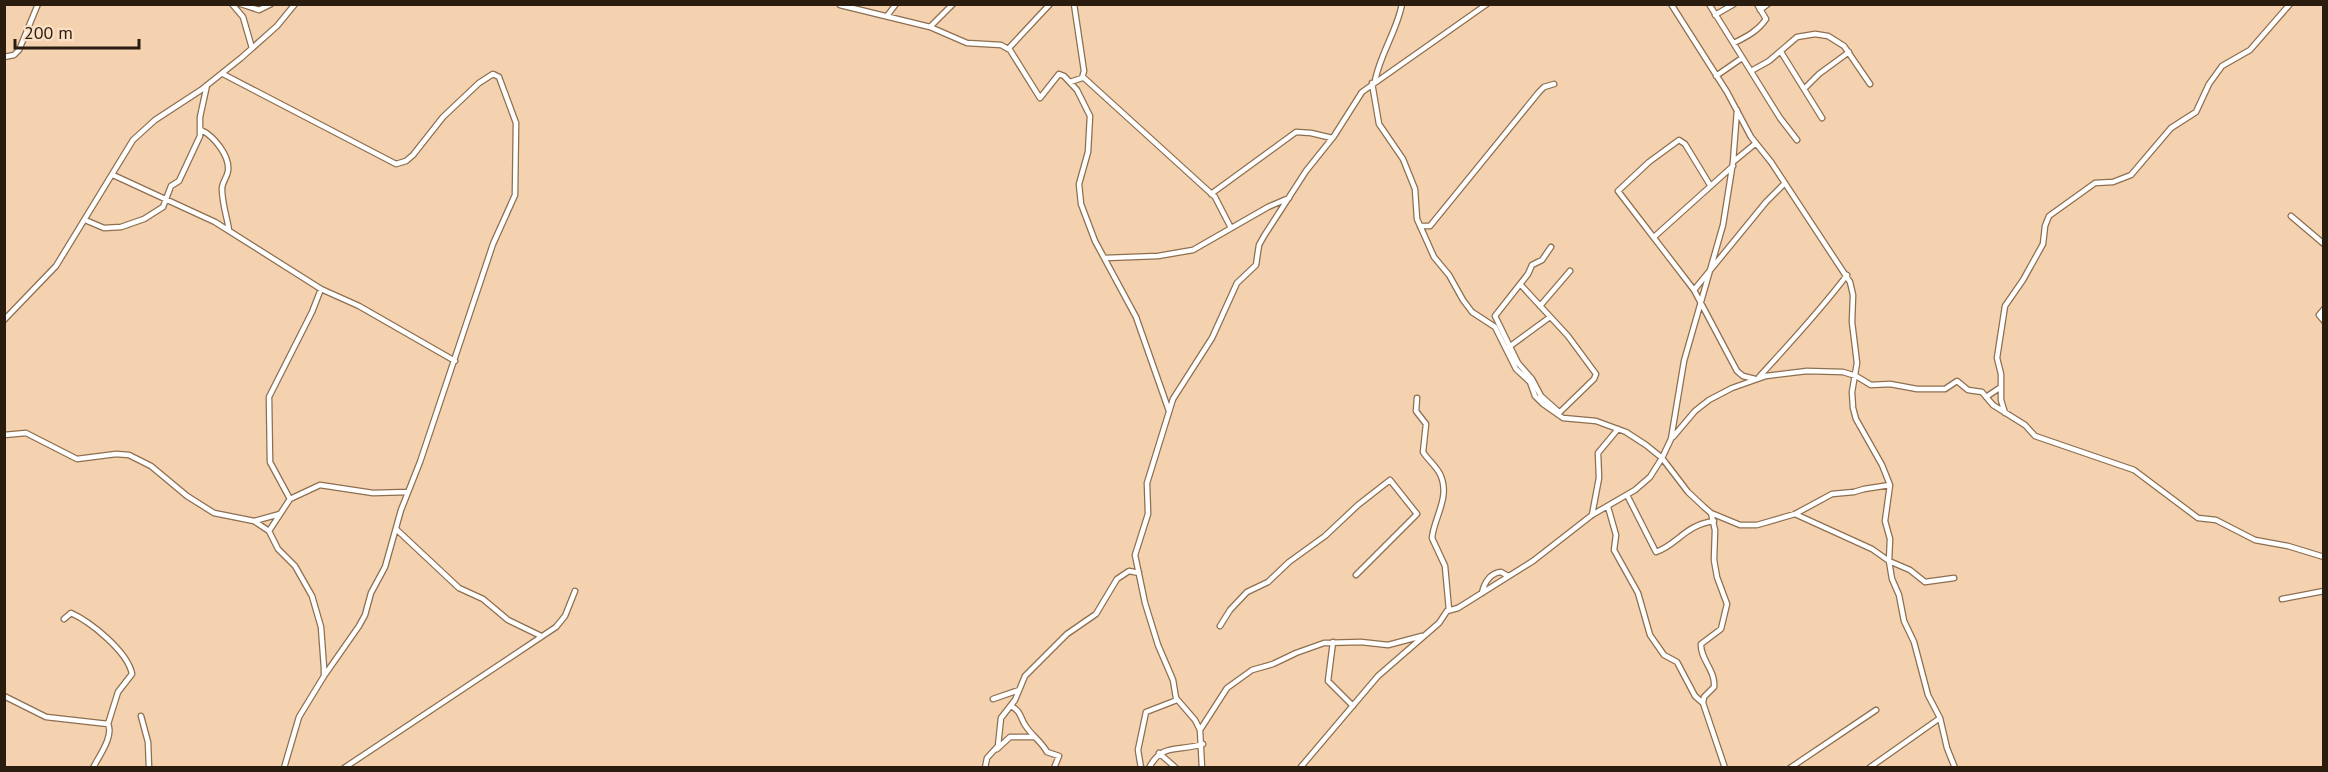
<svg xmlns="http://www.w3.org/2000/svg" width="2328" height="772" viewBox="0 0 2328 772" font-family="'PT Sans',sans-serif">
<rect width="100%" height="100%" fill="#f4d2af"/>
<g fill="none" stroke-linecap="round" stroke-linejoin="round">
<g stroke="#8d6e4f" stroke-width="7">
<path id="minor" d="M232,4L243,17L252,48
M241,4L259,10L271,4
M1671,4L1727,92L1751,137L1771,162L1850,282L1853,295L1852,322L1857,363L1852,392L1853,408L1856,419L1882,465L1890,485L1885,521L1890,539L1889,561L1892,579L1899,595L1904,621L1914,642L1928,695L1940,718L1947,748L1955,768
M1709,4L1780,118L1797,140
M840,5L930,27L967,43L1001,45L1010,50L1040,98L1059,74L1064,76L1077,90L1090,116L1088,152L1079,184L1081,204L1095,241L1136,317L1169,411
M1760,10L1768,4
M1715,15L1734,4
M887,16L896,4
M930,27L953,4
M1734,43C1746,37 1758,31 1766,19L1757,4
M1009,48L1050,4
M1781,52L1822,118
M4,57L14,55L19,50L38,4
M1751,71L1769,61L1797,37L1815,34L1828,36L1844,46L1870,84
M223,74L396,164L406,161L413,155L443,117L479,83L493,74L499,77L516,123L515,195L493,244L420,462L401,510L385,567L371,593L365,615L359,626L324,676
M1716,76L1742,58
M1083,77L1215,197L1231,228
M1375,81C1380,54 1397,31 1402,4
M1070,82L1082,78L1084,71L1074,4
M1372,83L1379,124L1403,159L1415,189L1417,219L1434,257L1449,275L1463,300L1472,312L1495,327L1516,369L1530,382L1535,396L1543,404L1563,418L1596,421L1626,432L1646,445L1662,458L1688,492L1704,507L1711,513L1740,525H1757L1795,514L1832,494L1854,492L1864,489L1890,485
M1804,89L1819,74L1849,52
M201,130C214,136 230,156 228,171C227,178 222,182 222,189C222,203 227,217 229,230
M1733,162L1756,143
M113,175L215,222L321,289L359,306L455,361
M1710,185L1685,144L1679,140L1649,162L1618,191L1694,290L1737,371L1743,376L1755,379
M1211,194L1296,132L1311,133L1332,138
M2291,216L2324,244
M85,220L104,228L121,227L144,219L163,207L171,186L179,181L200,136V117L207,85
M1420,226H1430L1539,92L1544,87L1554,84
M1654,237L1733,166
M1551,247L1542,260L1532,265L1528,274L1495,316L1518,363L1532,379L1541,396L1559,412
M1105,258L1158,256L1193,250L1268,207L1289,198
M1520,284L1568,336L1596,374L1594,379L1559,413
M1694,290L1766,202L1785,183
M1540,306L1570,271
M2324,309L2319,315L2324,321
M4,320L56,266L133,140L155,120L201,90L241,58L277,26L295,4
M1509,347L1550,317
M1759,377C1789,344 1820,311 1847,275
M1986,397L2001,387
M1417,398L1416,411L1426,424L1423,452C1428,460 1436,466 1440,474C1451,497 1434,517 1432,538L1445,566L1449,610
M2005,413L2001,400V374L1997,358L2005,306L2023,280L2043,244L2045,226L2049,216L2095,183L2113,182L2131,175L2171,128L2196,112L2209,84L2222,66L2250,50L2290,4
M4,435L26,433L77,459L116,454L129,455L151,466L187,496L214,513L254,521L269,531L278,549L295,566L312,596L321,627L324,668V676L299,717L284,768
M1673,437L1695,411L1709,400L1732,388L1766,376L1807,371L1843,372L1856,376L1871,385L1890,384L1917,389H1945L1957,381L1968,390L1982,392L1993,405L2025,425L2035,436L2134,470L2198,518L2216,520L2255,540L2288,546L2324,557
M1627,495L1656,552C1680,543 1683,526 1714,521
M290,499L320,485L373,493L408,492
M1608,507L1616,535L1614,550L1638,593L1650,635L1664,655L1677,662L1695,696L1703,703
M1711,513L1715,530L1714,560L1717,577L1727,604L1721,629L1701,644C1700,659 1716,671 1714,687L1704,697L1703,703L1725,768
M1795,514L1872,549L1889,561L1910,570L1925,582L1954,578
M1592,515L1599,478L1598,453L1618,429
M254,521L280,514
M396,529L459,588L483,599L508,620L541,636
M269,531L290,499L270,462L269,397L312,312L321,289
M1482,593C1484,583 1490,573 1501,572L1508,576
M2282,599L2324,591
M64,619L71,613C91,622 128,652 132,674L118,692L108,724
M1220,626L1230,610L1247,592L1268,582L1289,562L1325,536L1358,505L1390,480L1417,514L1356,575
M1333,642L1328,681L1353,706
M4,696L46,717L108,724C114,736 99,756 93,768
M993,699L1019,690
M1011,706C1021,711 1020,717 1025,725C1032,736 1041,741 1047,752L1059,756L1054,768
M141,716L148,742L149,768
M1200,730L1227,688L1252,670L1273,664L1296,653L1324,643L1361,642L1388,645L1422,636
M997,749L1010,737H1035
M1159,753L1176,768
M344,768L556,627L565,616L575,591
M985,768L987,758L998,746L1001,718L1015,700L1025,676L1067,634L1096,614L1117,579L1129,571L1139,573
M1141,768L1138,750L1146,712L1177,700
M1149,768C1162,742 1179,752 1203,744
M1202,768L1200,730L1195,720L1176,698L1173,680L1158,645L1145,603L1135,555L1148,514L1147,483L1173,399L1212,338L1237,283L1256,265L1259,245L1264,236L1306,171L1334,136L1362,92L1487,4
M1300,768L1378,676L1439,623L1447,611L1458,608L1533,561L1592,515L1635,490L1650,477L1662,458L1671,439L1684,361L1723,225L1733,162L1737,110
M1790,768L1876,710
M1869,768L1940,718"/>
</g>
<use href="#minor" stroke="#fff" stroke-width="4.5"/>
</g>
<rect width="2328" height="772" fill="none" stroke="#2a1d10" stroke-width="12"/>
<path d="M15 39v9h124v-9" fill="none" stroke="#2a1d10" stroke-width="3"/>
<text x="24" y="39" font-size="18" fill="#2a1d10" stroke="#fce0c5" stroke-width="4.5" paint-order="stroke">200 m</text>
</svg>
